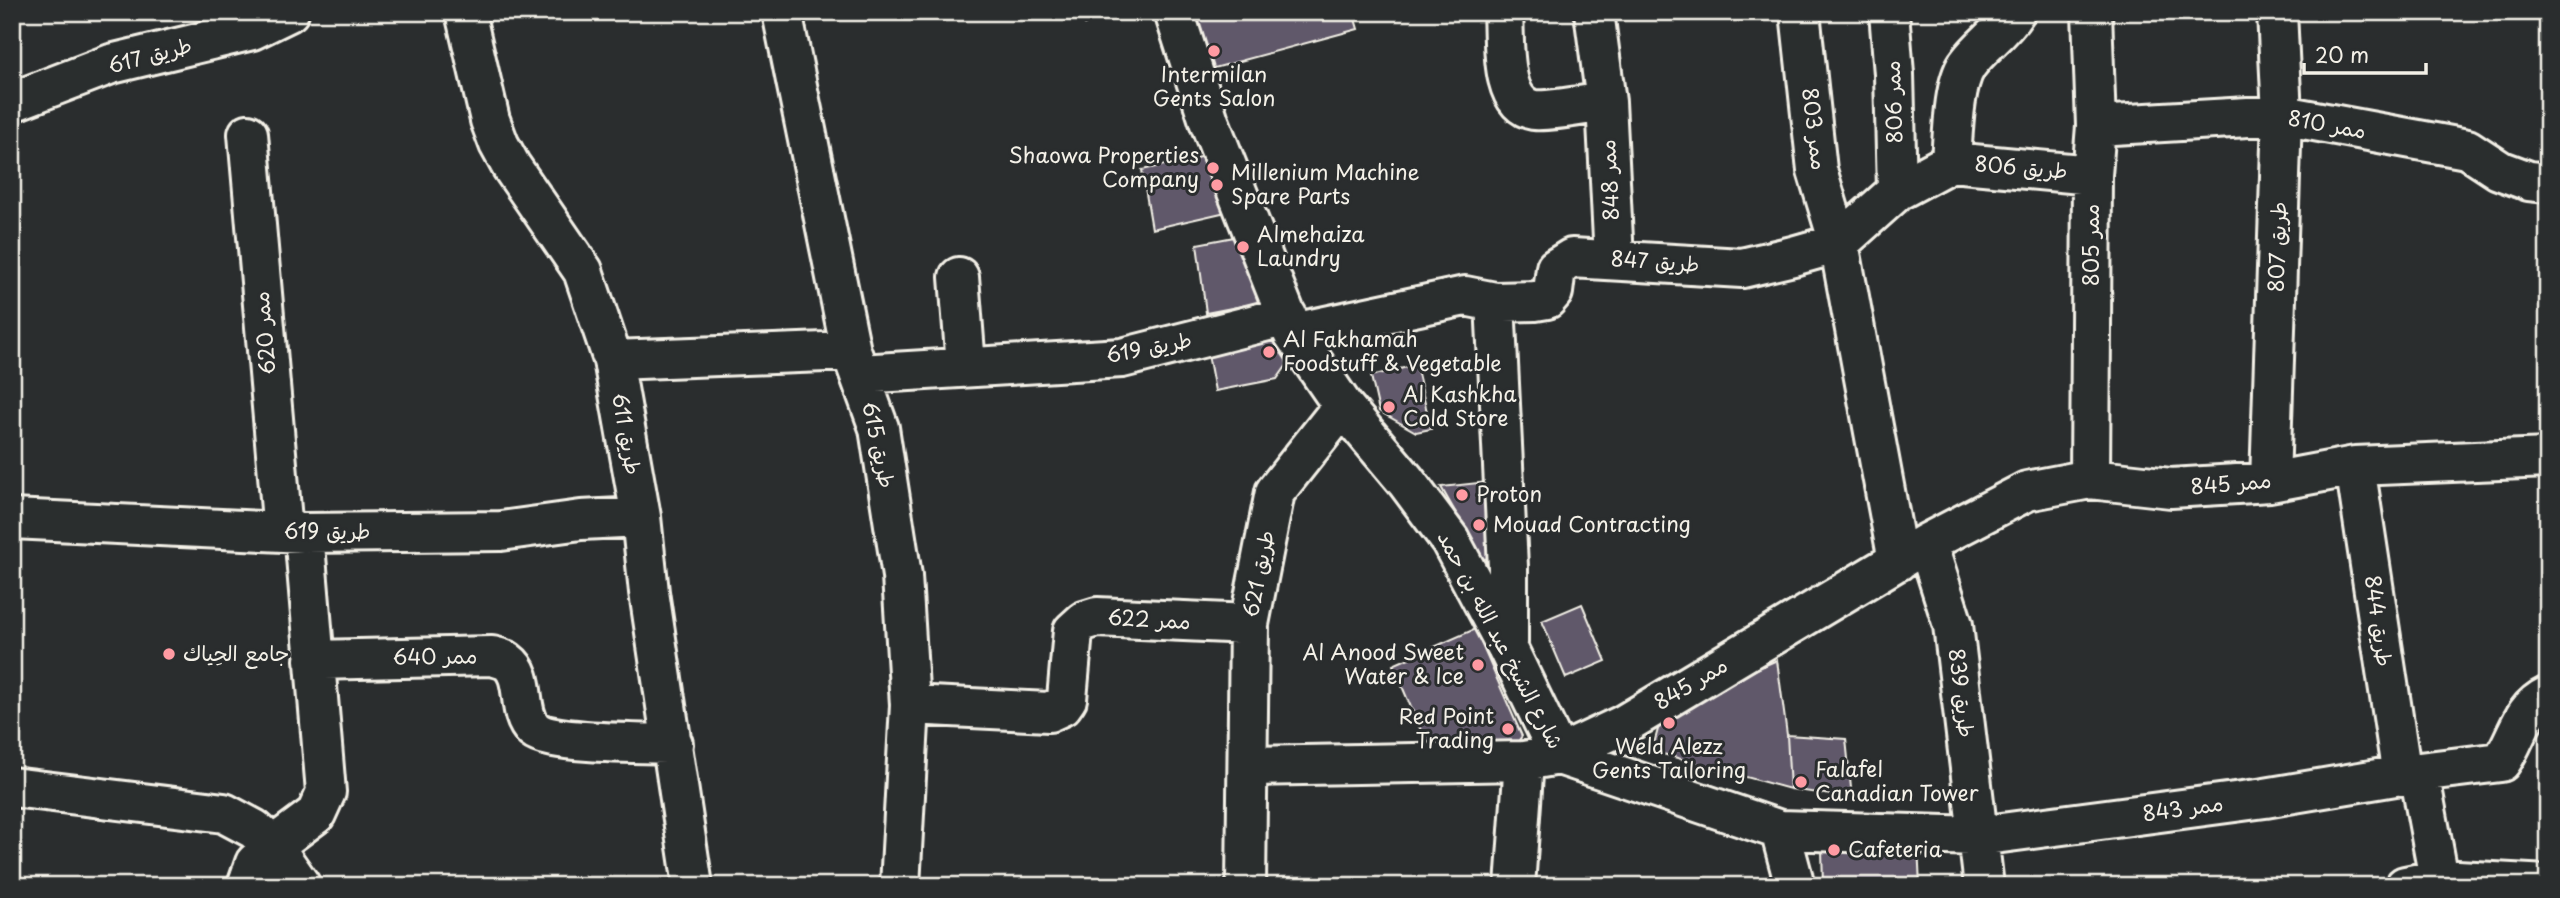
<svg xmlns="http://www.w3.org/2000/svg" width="2560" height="898" viewBox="0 0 2560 898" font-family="'Playpen Sans','Playpen Sans Arabic',sans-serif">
<rect width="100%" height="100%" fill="#2a2d2e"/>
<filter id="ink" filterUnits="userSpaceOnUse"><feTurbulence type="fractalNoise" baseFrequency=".0143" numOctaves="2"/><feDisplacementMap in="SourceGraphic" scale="14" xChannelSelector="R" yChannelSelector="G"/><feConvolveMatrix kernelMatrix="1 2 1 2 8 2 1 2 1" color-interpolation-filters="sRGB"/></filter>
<g filter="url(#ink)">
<path fill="#60596a" stroke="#f4f1e8" stroke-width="2" d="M1081,12H1122L1085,24Z
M1192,12H1353L1358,29L1207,70Z
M1218,153L1239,209L1152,229L1142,170Z
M1250,234L1273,300L1206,313L1197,244Z
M1281,330L1287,365L1277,379L1215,391L1206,344Z
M1416,365L1431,429L1416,432L1379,411L1371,376Z
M1487,482L1496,558L1482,559L1441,487Z
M1582,604L1606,661L1566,678L1542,621Z
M1475,629L1522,736L1510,752H1430L1393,665Z
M1777,660L1787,735L1790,789L1652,751L1663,711Z
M1787,735L1846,739L1852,798L1790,789Z
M1918,845L1920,886L1823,884L1822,850Z"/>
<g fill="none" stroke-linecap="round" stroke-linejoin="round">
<g stroke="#f4f1e8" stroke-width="44">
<path id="minor" d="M465,12L490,120L499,144L511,166L583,271L613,360L641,517L649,592L693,886
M782,12L851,351L879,428L902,576L910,705L900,886
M1174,12L1209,121L1293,333L1343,406L1406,481L1450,540L1508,649L1559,755L1780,830L1795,886
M1503,12C1505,39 1499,104 1534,110C1548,112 1589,104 1606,102
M1594,12L1606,102L1614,259
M1800,12L1817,170L1839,243L1898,561
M1889,12L1894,74L1897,191
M12,102L111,64L252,30L289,12
M2096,126L2282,115L2467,149L2499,170L2529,181L2548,183
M248,134L283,532
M1951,162C1953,136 1953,86 1967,65C1981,45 2002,33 2015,12
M1951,162L2092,175
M959,277L966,366
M1495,302L1508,567V643
M1293,333L1465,296L1495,302L1535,301L1547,299L1553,292L1556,268L1572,258L1742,268L1793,256L1839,243L1897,191L1951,162
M613,360L851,351
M860,374L1122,358L1287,316
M2355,466L2402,776
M2090,479L2092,175L2096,126L2092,12
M2270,482L2282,115L2277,12
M12,519L304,533L501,531L581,520L641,517
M1927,543L2027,491L2090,479L2171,488L2270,482L2355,466L2548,458
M314,660L492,656C496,657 503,659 507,661C529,677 515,712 534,730C550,744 647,743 673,744
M910,705L1049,712L1062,706L1067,699L1073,631L1084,621L1097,617L1249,624
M1249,766L1524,761L1559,755L1623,725L1927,543L1953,625L1984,886
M2419,772L2439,879
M12,787L224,813L254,829L273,846L255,863L247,886
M1780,830L1979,836L2265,798L2419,772L2501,762C2518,738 2520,709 2548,696
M301,886L273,846L316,814L326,792L304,533
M1246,886L1249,624L1275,492L1343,406
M1515,886L1524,761
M2405,886L2439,879L2548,885"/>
</g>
<use href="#minor" stroke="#2a2d2e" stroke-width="38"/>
</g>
</g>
<g fill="#ff9aa2" stroke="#2a2d2e" stroke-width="2.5">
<circle cx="1214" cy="51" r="7"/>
<circle cx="1213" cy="168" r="7"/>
<circle cx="1217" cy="185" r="7"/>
<circle cx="1243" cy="247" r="7"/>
<circle cx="1269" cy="352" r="7"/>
<circle cx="1389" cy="407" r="7"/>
<circle cx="1462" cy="495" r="7"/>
<circle cx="1479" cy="525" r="7"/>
<circle cx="169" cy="654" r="7"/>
<circle cx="1478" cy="665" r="7"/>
<circle cx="1669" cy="723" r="7"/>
<circle cx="1508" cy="729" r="7"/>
<circle cx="1801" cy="782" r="7"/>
<circle cx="1834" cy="850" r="7"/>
</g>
<g text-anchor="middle" stroke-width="6" stroke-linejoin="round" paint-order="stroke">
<g font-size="21" fill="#f4f1e8" stroke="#2a2d2e">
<text transform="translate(150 56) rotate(-15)" y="7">طريق 617</text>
<text transform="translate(1894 102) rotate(-92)" y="7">ممر 806</text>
<text transform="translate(2327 125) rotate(10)" y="7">ممر 810</text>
<text transform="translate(1814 129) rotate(83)" y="7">ممر 803</text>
<text transform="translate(2021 168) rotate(5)" y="7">طريق 806</text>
<text transform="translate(1610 180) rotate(-93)" y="7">ممر 848</text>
<text transform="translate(2092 245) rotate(-90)" y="7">ممر 805</text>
<text transform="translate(2278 247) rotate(-88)" y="7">طريق 807</text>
<text transform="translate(1655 262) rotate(4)" y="7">طريق 847</text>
<text transform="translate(265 333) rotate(-95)" y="7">ممر 620</text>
<text transform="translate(1149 348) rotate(-11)" y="7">طريق 619</text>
<text transform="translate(626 434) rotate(80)" y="7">طريق 611</text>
<text transform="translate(878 445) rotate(78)" y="7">طريق 615</text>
<text transform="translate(2231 484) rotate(-5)" y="7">ممر 845</text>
<text x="327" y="539">طريق 619</text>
<text transform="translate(1259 574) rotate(-79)" y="7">طريق 621</text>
<text transform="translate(1149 620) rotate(3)" y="7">ممر 622</text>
<text transform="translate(2378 621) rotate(82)" y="7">طريق 844</text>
<text transform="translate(1500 640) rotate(62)" y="7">شارع الشيخ عبد الله بن حمد</text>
<text transform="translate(435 657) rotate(-1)" y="7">ممر 640</text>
<text transform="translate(1691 684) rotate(-31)" y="7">ممر 845</text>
<text transform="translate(1961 693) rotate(83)" y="7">طريق 839</text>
<text transform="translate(2183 809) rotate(-8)" y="7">ممر 843</text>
</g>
<g font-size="21" fill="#f4f1e8" stroke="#2a2d2e" text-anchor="start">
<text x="1214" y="82" text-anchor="middle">Intermilan<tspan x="1214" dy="24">Gents Salon</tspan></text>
<text x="1199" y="163" text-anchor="end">Shaowa Properties<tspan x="1199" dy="24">Company</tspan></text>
<text x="1231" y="180">Millenium Machine<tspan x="1231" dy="24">Spare Parts</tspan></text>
<text x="1257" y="242">Almehaiza<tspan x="1257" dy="24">Laundry</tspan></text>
<text x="1283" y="347">Al Fakhamah<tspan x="1283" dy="24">Foodstuff &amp; Vegetable</tspan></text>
<text x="1403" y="402">Al Kashkha<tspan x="1403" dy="24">Cold Store</tspan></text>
<text x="1476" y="502">Proton</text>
<text x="1493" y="532">Mouad Contracting</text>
<text x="1464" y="660" text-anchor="end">Al Anood Sweet<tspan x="1464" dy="24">Water &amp; Ice</tspan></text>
<text x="183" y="661">جامع الحِياك</text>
<text x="1494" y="724" text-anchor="end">Red Point<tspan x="1494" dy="24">Trading</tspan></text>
<text x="1669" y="754" text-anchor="middle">Weld Alezz<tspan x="1669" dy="24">Gents Tailoring</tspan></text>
<text x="1815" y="777">Falafel<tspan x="1815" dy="24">Canadian Tower</tspan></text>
<text x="1848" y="857">Cafeteria</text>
</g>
</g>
<rect width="2560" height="898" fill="none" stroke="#2a2d2e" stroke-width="42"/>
<rect x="21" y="21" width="2518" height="856" fill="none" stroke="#f4f1e8" stroke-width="2.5" filter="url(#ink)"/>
<path d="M2304 63v10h122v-10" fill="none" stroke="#f4f1e8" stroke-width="3.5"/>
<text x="2315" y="63" font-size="21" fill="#f4f1e8" stroke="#2a2d2e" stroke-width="5" paint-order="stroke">20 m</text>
</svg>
